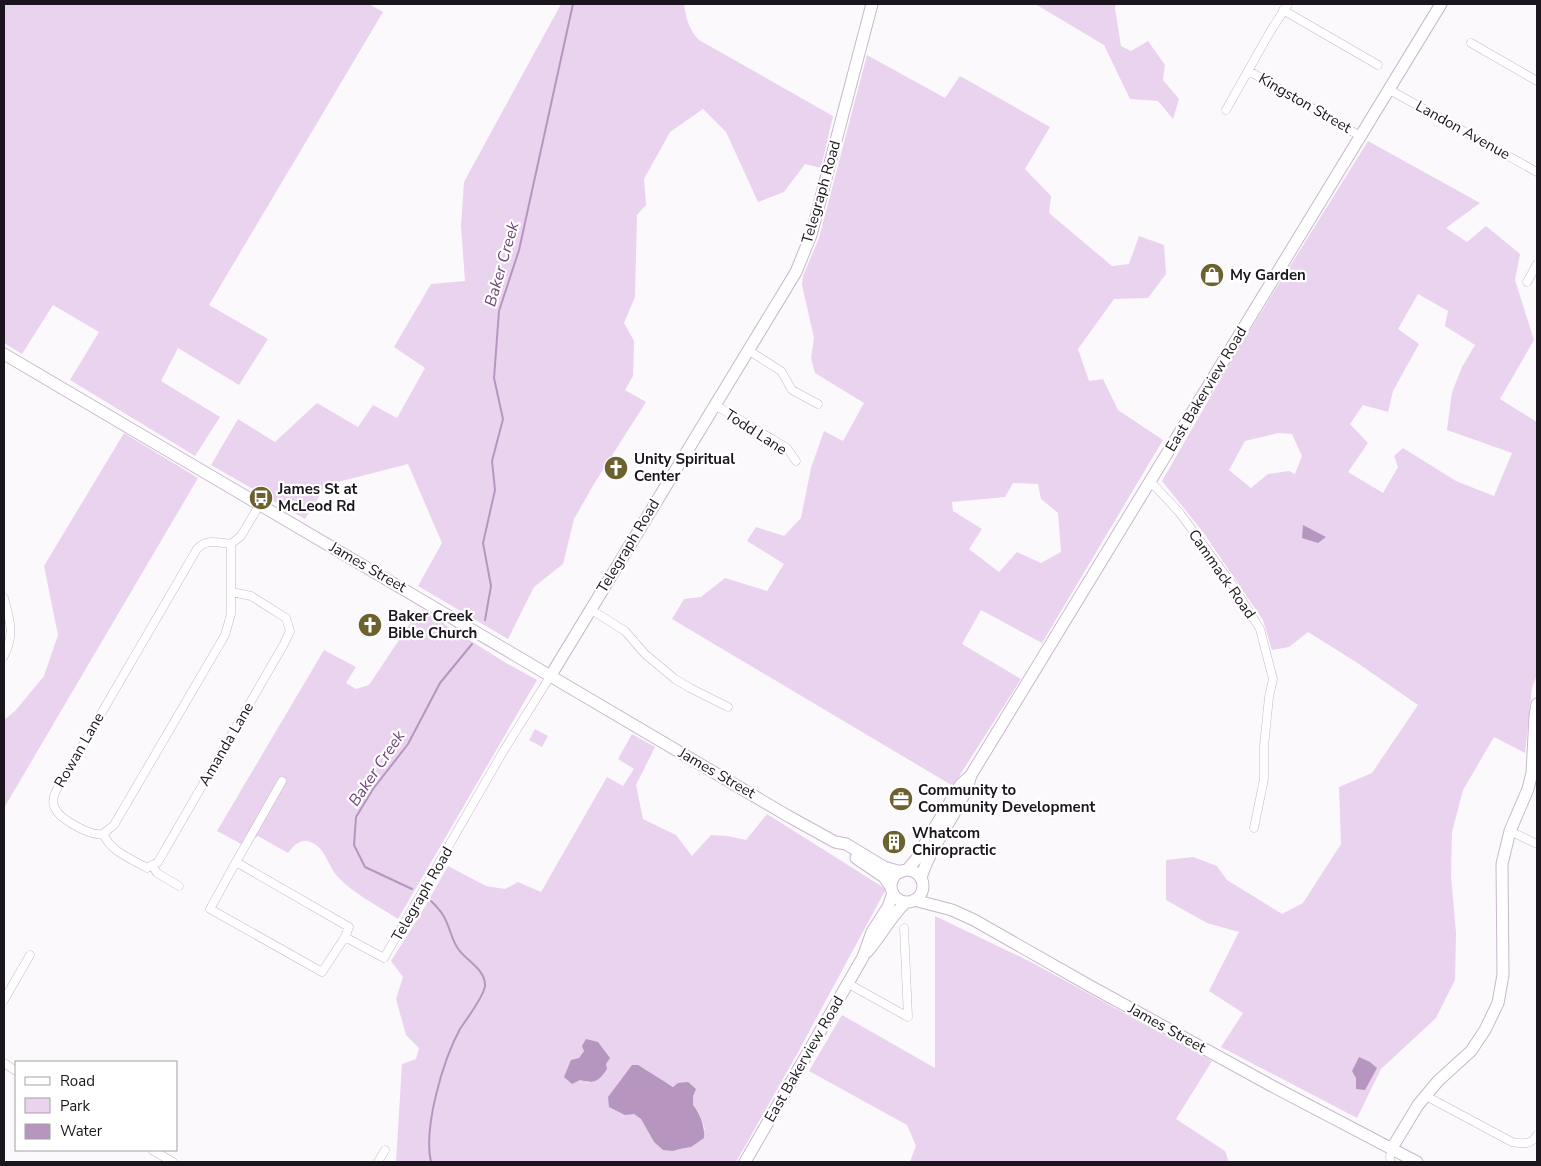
<svg xmlns="http://www.w3.org/2000/svg" width="1541" height="1166" viewBox="0 0 1541 1166" font-family="'Nunito Sans',sans-serif">
<rect width="100%" height="100%" fill="#fcf9fc"/>
<path fill="#e9d3ee" fill-rule="evenodd" d="M4,4H369L383,12L209,305L268,339L239,385L178,348L161,381L220,417L195,456L70,380L99,332L53,305L22,354L4,343Z
M561,4H684C686,18 689,30 699,40L833,116L821,168L805,164L784,192L758,202L726,132L703,109L670,132L644,179L646,205L637,215L635,297L624,323L634,341L633,376L625,390L646,402L594,484L574,519L563,564L534,587L508,639L418,586L442,543L408,464L326,485L305,519L211,465L238,419L275,442L317,403L358,427L373,405L397,418L425,368L394,347L431,284L465,281L461,226L464,182Z
M1035,4H1116L1115,8L1121,46L1131,51L1148,41L1165,65L1163,80L1179,99L1173,119L1158,101L1130,99L1104,45Z
M867,55L945,98L960,76L1050,127L1025,169L1051,196L1049,213L1112,266L1129,264L1139,236L1164,245L1166,274L1148,298L1114,299L1078,349L1089,381L1103,379L1118,410L1163,440L1042,643L981,610L962,644L1021,679L953,786L672,619L684,599L701,597L725,578L767,591L784,564L747,541L756,527L784,536L801,518L811,468L824,431L843,441L864,403L815,373L811,358L814,338L802,285L803,276L819,238ZM1013,483L1038,484L1041,499L1058,513L1061,552L1041,563L1017,552L999,572L969,549L982,529L953,511L952,502L1005,497Z
M1368,141L1480,203L1446,228L1467,242L1486,226L1520,254L1515,280L1534,340L1500,399L1537,422V675L1532,688L1525,753L1494,737L1463,790L1452,832L1451,876L1456,933L1455,980L1436,1018L1381,1069L1357,1118L1221,1047L1243,1013L1209,991L1239,932L1207,923L1166,900V860L1193,857L1217,866L1227,880L1282,914L1303,903L1341,844L1339,787L1372,773L1418,705L1356,662L1308,632L1289,647L1272,650L1263,620L1203,532L1162,481L1231,361ZM1418,294L1448,311L1445,326L1475,345L1462,367L1452,392L1447,430L1512,453L1494,496L1456,481L1403,448L1394,456L1398,467L1383,493L1348,472L1368,443L1350,424L1363,405L1388,412L1393,391L1419,344L1398,329ZM1278,433L1292,434L1302,456L1295,474L1289,471L1268,474L1251,488L1229,470L1245,441Z
M124,433L198,478L4,808V720L15,711L44,676L58,635L44,566Z
M422,610L506,663L537,680L398,919C378,906 354,894 338,877C328,866 326,850 313,843C301,837 294,845 288,853L258,836L243,845L217,831L324,650L356,667L346,683L356,689L369,685L413,619Z
M535,729L548,736L542,747L529,740Z
M632,734L655,747L636,785L643,819L676,835L692,856L711,835L727,836L746,840L767,814L886,889L797,1054L736,1162H396L402,1064L416,1059L419,1048L406,1035L396,999L403,977L391,961L419,917L448,866L486,886L505,889L518,882L541,892L607,777L623,786L634,769L618,759ZM584,1051L589,1083L581,1080L571,1061L579,1058ZM666,1083L693,1096V1105L698,1111L705,1129L691,1147L680,1149L673,1151L654,1142L641,1119L634,1114Z
M935,916L1029,961L1212,1061L1176,1119L1225,1151L1229,1162H910L916,1146L907,1125L809,1071L842,1015L935,1068Z"/>
<path fill="#b696be" d="M1303,525L1326,537L1318,543L1302,538Z
M586,1039L598,1042L610,1058L606,1064L607,1069C599,1081 595,1084 580,1080L572,1084L564,1077L571,1060L579,1058L584,1051L582,1046Z
M1359,1057L1370,1062L1377,1068L1365,1090L1356,1089V1078L1352,1071Z
M632,1065H638L673,1087L678,1083L688,1082L696,1089L693,1096V1105C700,1113 705,1127 704,1138L691,1147L680,1149L673,1151L663,1150L654,1142L641,1119L634,1114L625,1115L609,1107L608,1097Z"/>
<g fill="none" stroke-linecap="round" stroke-linejoin="round">
<path stroke="#b696be" stroke-width="2" d="M485,620L491,586L483,543L495,490L492,461L503,419L494,378L499,311L519,250L573,4
M412,889L365,867L354,845L356,817L373,789L408,744L440,683L472,644
M431,1162C423,1128 443,1060 460,1029C466,1020 484,996 485,986C486,970 467,961 459,950C451,940 450,926 443,915C440,910 435,905 431,901"/>
<g stroke="#c7b8cb" stroke-width="9">
<path id="street" d="M1283,10L1378,65
M1471,43L1537,81
M1249,71L1360,136
M1388,89L1537,172
M1226,110L1270,32L1288,4
M1527,282L1537,264
M748,350L781,371L792,390L818,404
M715,405L787,448L796,461
M1150,481L1179,512L1234,587L1260,629L1273,679L1269,697L1264,746V779L1254,828
M4,598C10,620 15,634 4,656
M590,609L625,631L645,654L675,679L690,688L728,707
M1510,831L1537,844
M104,835C99,834 93,834 89,832C80,829 60,818 56,810C52,804 53,797 56,791L197,549C207,538 218,543 231,544L241,536L260,504
M104,835C111,852 132,859 147,868L158,862L284,644L290,631L286,618L251,596L232,592
M104,835V833L114,825L225,635L231,614V544
M236,862L282,781
M152,865L157,873L179,886
M904,928L908,1017
M345,937L322,972L210,909L236,862L349,927L345,937L384,958L504,750L551,675
M847,983L908,1017
M4,1000L30,955
M4,1063L16,1071
M1426,1096L1512,1142C1523,1144 1531,1145 1537,1135
M152,1150L173,1162
M378,1162L385,1150
M1391,1162L1390,1157L1392,1148"/>
</g>
<g stroke="#c7b8cb" stroke-width="13">
<path id="secondary" d="M4,354L788,816L835,842L846,844L884,867L901,872
M551,675L796,272L811,235L819,205L872,4
M856,858L884,877L891,887
M907,870L919,856L924,845L961,784L970,776
M891 886a16 16 0 1 1 32 0a16 16 0 1 1-32 0Z
M921,878C932,841 961,812 971,775L1441,4
M914,900L952,910L974,920L1090,986L1272,1086L1417,1162
M867,952C881,936 890,917 906,902
M1392,1148L1418,1105L1438,1081L1471,1051L1485,1030L1498,1003L1503,975L1502,864L1510,831L1528,789L1532,773L1535,716L1537,704
M745,1162L863,957L872,932L888,907L893,893"/>
</g>
<use href="#street" stroke="#fff" stroke-width="8"/>
<use href="#secondary" stroke="#fff" stroke-width="11"/>
</g>
<defs>
<g id="shop-disc" transform="scale(1.25)"><circle r="9.5" fill="#6c622f" stroke="#fff"/><path d="M-5-2.5h2.3a2.7 3.5 0 0 1 5.4 0H5L5.5 6h-11ZM-1.5-2.5h3a1.5 2.3 0 0 0-3 0Z" fill="#fff"/></g>
<g id="church-disc" transform="scale(1.25)"><circle r="9.5" fill="#6c622f" stroke="#fff"/><path d="M-1.2-6h2.4v3.5h3.3v2.4h-3.3V6h-2.4V-.1h-3.3v-2.4h3.3Z" fill="#fff"/></g>
<g id="bus-disc" transform="scale(1.25)"><circle r="9.5" fill="#6c622f" stroke="#fff"/><path d="M-5-6H5V4H4V6H2V4H-2V6H-4V4H-5ZM-3.5-4V0h7V-4ZM-3.5 1.2v1.5H-2V1.2ZM2 1.2v1.5H3.5V1.2Z" fill="#fff"/></g>
<g id="office-disc" transform="scale(1.25)"><circle r="9.5" fill="#6c622f" stroke="#fff"/><path d="M-6-3h4V-5.5h4V-3h4V5H-6ZM-1-4.5V-3h2v-1.5ZM-6 0V1H6V0Z" fill="#fff"/></g>
<g id="building-disc" transform="scale(1.25)"><circle r="9.5" fill="#6c622f" stroke="#fff"/><path d="M-4-6H4V6H1V3H-1V6H-4ZM-2.5-4.3h1.7v1.8h-1.7ZM.8-4.3h1.7v1.8H.8ZM-2.5-1h1.7V.8h-1.7ZM.8-1h1.7V.8H.8Z" fill="#fff"/></g>
</defs>
<g fill-rule="evenodd">
<use href="#shop-disc" x="1212" y="275"/>
<use href="#church-disc" x="616" y="468"/>
<use href="#bus-disc" x="261" y="498"/>
<use href="#church-disc" x="370" y="625"/>
<use href="#office-disc" x="901" y="799"/>
<use href="#building-disc" x="894" y="842"/>
</g>
<g text-anchor="middle" stroke-width="4.5" stroke-linejoin="round" paint-order="stroke">
<g font-size="15" fill="#1b161d" stroke="#fff">
<text transform="translate(1305 103) rotate(30)" y="5">Kingston Street</text>
<text transform="translate(1463 130) rotate(29)" y="5">Landon Avenue</text>
<text transform="translate(821 192) rotate(-74)" y="5">Telegraph Road</text>
<text transform="translate(1206 389) rotate(-59)" y="5">East Bakerview Road</text>
<text transform="translate(756 432) rotate(33)" y="5">Todd Lane</text>
<text transform="translate(628 546) rotate(-59)" y="5">Telegraph Road</text>
<text transform="translate(368 567) rotate(30)" y="5">James Street</text>
<text transform="translate(1222 574) rotate(55)" y="5">Cammack Road</text>
<text transform="translate(226 744) rotate(-60)" y="5">Amanda Lane</text>
<text transform="translate(79 750) rotate(-60)" y="5">Rowan Lane</text>
<text transform="translate(717 773) rotate(30)" y="5">James Street</text>
<text transform="translate(422 894) rotate(-60)" y="5">Telegraph Road</text>
<text transform="translate(1167 1028) rotate(29)" y="5">James Street</text>
<text transform="translate(804 1059) rotate(-60)" y="5">East Bakerview Road</text>
</g>
<g font-size="15" font-weight="bold" fill="#1b161d" stroke="#fff" text-anchor="start">
<text x="1230" y="280">My Garden</text>
<text x="634" y="464">Unity Spiritual<tspan x="634" dy="17">Center</tspan></text>
<text x="278" y="494">James St at<tspan x="278" dy="17">McLeod Rd</tspan></text>
<text x="388" y="621">Baker Creek<tspan x="388" dy="17">Bible Church</tspan></text>
<text x="918" y="795">Community to<tspan x="918" dy="17">Community Development</tspan></text>
<text x="912" y="838">Whatcom<tspan x="912" dy="17">Chiropractic</tspan></text>
</g>
<g font-size="16" font-style="italic" fill="#6f4479" stroke="#fff">
<text transform="translate(501 264) rotate(-74)" y="6">Baker Creek</text>
<text transform="translate(376 768) rotate(-56)" y="6">Baker Creek</text>
</g>
</g>
<rect width="1541" height="1166" fill="none" stroke="#1b161d" stroke-width="10"/>
<rect x="15" y="1061" width="162" height="90" fill="#ffffff" stroke="#a4a2a5"/>
<rect x="25" y="1077" width="25" height="8" fill="#ffffff" stroke="#a4a2a5"/>
<text x="60" y="1086" font-size="15" fill="#1b161d">Road</text>
<rect x="25" y="1098" width="25" height="15" fill="#e9d3ee" stroke="#a4a2a5"/>
<text x="60" y="1111" font-size="15" fill="#1b161d">Park</text>
<rect x="25" y="1124" width="25" height="15" fill="#b696be" stroke="#a4a2a5"/>
<text x="60" y="1136" font-size="15" fill="#1b161d">Water</text>
</svg>
